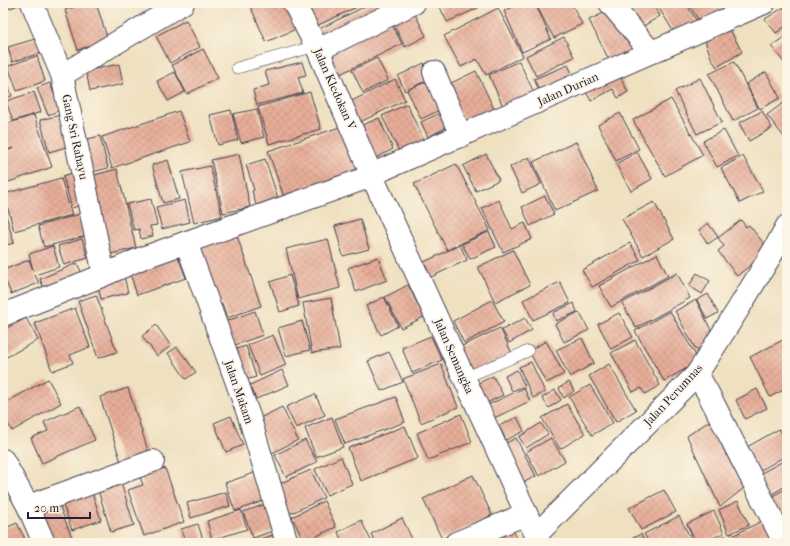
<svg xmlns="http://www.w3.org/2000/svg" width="790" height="546" viewBox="0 0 790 546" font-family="'IM FELL French Canon',serif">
<defs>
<pattern id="building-cross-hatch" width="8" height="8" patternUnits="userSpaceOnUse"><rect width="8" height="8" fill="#e7ae99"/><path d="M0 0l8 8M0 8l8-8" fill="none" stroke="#c69585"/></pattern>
</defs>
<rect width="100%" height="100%" fill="#fcf5e5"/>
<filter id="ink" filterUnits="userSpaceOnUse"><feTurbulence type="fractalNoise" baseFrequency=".025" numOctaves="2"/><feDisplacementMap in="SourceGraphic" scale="8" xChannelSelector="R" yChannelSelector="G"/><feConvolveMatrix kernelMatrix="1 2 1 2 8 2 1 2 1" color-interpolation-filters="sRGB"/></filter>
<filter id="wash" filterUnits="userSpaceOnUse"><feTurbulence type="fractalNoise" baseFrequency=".012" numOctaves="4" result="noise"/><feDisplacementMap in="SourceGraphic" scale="16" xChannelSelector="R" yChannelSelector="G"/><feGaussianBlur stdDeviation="0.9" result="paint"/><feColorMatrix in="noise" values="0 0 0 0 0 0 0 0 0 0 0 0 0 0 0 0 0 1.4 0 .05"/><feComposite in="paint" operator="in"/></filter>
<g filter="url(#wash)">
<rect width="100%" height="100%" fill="#efe0c0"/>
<g id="blocks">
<path fill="url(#building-cross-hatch)" d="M3,3H23L3,11Z
M89,3H96L108,40L78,50L65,10Z
M249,3H285L296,29L266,42Z
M305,3H358L359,6L316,26Z
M372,3H380L385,14L322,45L315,31Z
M438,3H476L478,8L447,22Z
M522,3H535L551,39L522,52L504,11Z
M535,3H571L582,24L554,38Z
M625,3H652L660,16L635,31L620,6Z
M656,3H686L699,25L678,39Z
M688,3H725L730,10L703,27Z
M786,6L787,25L776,33L765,19Z
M412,8L426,36L405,47L391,19Z
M498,8L523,56L486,75L477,59L461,67L444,36Z
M608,11L635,50L611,64L589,20Z
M186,20L200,47L170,63L156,36Z
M390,21L402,44L338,75L326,52Z
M727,24L742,52L717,67L712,60L703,35Z
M787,35V66L771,46Z
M42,37L47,51L12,62L8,47Z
M564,37L574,57L536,76L526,56Z
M203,49L218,78L187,94L172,65Z
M37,56L45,81L17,91L8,66Z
M377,58L388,80L363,93L352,70Z
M519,61L537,99L506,113L489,75Z
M302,62L306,75L298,77L303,93L257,105L253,90L269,85L265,71Z
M734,62L758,108L733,121L709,74Z
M424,63L431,78L405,91L398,76Z
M119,64L123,84L90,91L86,71Z
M568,65L574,78L540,92L534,79Z
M476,71L495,111L466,125L447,85Z
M3,72L12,96L3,99Z
M175,72L185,92L168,101L157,81Z
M766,72L780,98L760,109L746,84Z
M627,75L621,78L628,92L618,98L613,89L591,101L583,86Z
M700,78L722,122L697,134L675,91Z
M395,79L405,100L354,125L344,105Z
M426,82L440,110L421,119L407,90Z
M50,83L60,110L48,115L37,88Z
M34,92L41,112L13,121L6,101Z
M310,92L321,129L269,144L258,107Z
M671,99L703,155L665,176L633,120Z
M787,100V141L767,115Z
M407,104L424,141L400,153L382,116Z
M257,109L264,137L241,143L233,114Z
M3,110L8,123L3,124Z
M231,110L238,140L218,145L210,115Z
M179,111L190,142L112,168L102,137Z
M444,111L451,125L428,137L421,122Z
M762,111L772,128L749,141L739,123Z
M620,113L639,149L616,161L598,125Z
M65,114L73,145L49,152L40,120Z
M34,115L52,167L3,184V152L14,148L3,151V125Z
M379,118L393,149L374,159L358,127Z
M343,126L360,175L285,200L268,151Z
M724,130L738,156L717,167L703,141Z
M100,136L108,168L88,173L79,141Z
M576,142L598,191L555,211L533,162Z
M637,152L652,179L631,191L616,164Z
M239,154L250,207L223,213L211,160Z
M486,154L499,180L476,191L463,166Z
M743,156L763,191L740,203L721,168Z
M529,157L541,184L522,193L510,167Z
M265,159L279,201L257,208L252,191L254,190L246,165Z
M168,160L179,199L163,203L152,165Z
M456,164L490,230L447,250L414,184Z
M210,166L222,216L194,223L182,172Z
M117,169L136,248L106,255L87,177Z
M75,172L84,204L72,208L63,176Z
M61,178L72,215L14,231L4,194Z
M545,196L554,214L530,226L522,207Z
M151,199L157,225L150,226L153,236L141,239L139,229L134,230L127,204Z
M185,200L190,222L162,229L156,207Z
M499,200L512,229L525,223L532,239L503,252L482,208Z
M654,202L674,239L643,256L622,219Z
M3,205L14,243L3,246Z
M80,214L86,236L44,247L38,226Z
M360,219L369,249L343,256L335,226Z
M741,220L746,227L749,225L769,250L737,276L718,251L724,246L718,238Z
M708,223L718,237L708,244L699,230Z
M235,230L261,306L227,318L222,303L215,305L194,244Z
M489,232L496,247L470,259L462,244Z
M82,239L88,258L64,265L58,246Z
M328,239L340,288L298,299L286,249Z
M630,243L640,260L592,287L582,270Z
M460,245L467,260L429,278L422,263Z
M53,246L59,267L35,275L39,283L11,294L3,274V270L29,260L33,270L29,254Z
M513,250L530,285L495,302L478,267Z
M177,254L186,278L137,295L129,270Z
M657,254L668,276L611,307L599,286Z
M378,257L387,280L356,292L348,268Z
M77,263L83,276L46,293L40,279Z
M677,273L690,298L636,328L622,303Z
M697,273L710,281L702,294L689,286Z
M290,275L299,306L280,312L270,282Z
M124,276L128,293L101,299L97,282Z
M560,282L570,303L533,320L523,300Z
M408,285L424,317L401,328L385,297Z
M708,294L718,313L707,319L697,300Z
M96,295L117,352L98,358L78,301Z
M384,297L398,326L381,335L366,306Z
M331,298L340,349L312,353L303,303Z
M492,300L504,322L464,343L453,321Z
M696,300L716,340L696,350L675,311Z
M574,303L577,312L556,321L553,313Z
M75,308L90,347L70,355L73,363L52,371L35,323Z
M255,311L263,335L229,347L221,323Z
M670,311L699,361L664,381L635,331Z
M579,312L589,330L564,342L555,324Z
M619,313L633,337L611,349L598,324Z
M26,318L38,340L3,359V330Z
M525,318L532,330L509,343L502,330Z
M302,321L310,350L286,356L278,328Z
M156,325L171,346L157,356L142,336Z
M500,328L513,356L469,373L458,348Z
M273,335L286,365L260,376L248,345Z
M431,336L442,360L412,373L402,348Z
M582,338L594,363L570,377L556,350Z
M787,338V388L770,397L750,357Z
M635,340L660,385L645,394L641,388L633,392L611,353Z
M546,341L564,374L546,383L529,351Z
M246,346L256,377L239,382L229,351Z
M177,347L196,372L186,379L168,353Z
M389,352L403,382L381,391L368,361Z
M531,362L545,392L533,398L519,367Z
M441,364L458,407L421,423L403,379Z
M609,364L636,410L616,422L589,376Z
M282,370L289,385L256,399L250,385Z
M517,370L525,386L512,391L505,376Z
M493,376L503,395L481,406L471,387Z
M48,379L61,403L12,431L3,414V404Z
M569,382L574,391L564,398L559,388Z
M590,385L613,423L592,435L569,397Z
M128,388L150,457L122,465L100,397Z
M524,388L530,401L492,419L486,406Z
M757,389L767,408L745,419L736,400Z
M555,390L561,400L549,408L542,398Z
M315,394L325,415L296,428L286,407Z
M396,397L405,422L345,444L335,419Z
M567,404L585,434L560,449L542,418Z
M80,406L95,440L42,463L31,438L48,431L44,422Z
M282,407L298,440L272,453L256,420Z
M461,414L472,442L428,460L417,433Z
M231,416L243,445L226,452L214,423Z
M332,417L343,447L316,457L305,428Z
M517,417L524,431L506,440L499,426Z
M711,420L725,452L744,488L720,507L687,436Z
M541,423L548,434L526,448L519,437Z
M405,426L418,458L361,481L348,448Z
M779,429L787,442V455L754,474L740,451Z
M516,438L536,476L517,486L496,448Z
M551,438L565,461L539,476L526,452Z
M305,440L317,462L286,477L275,455Z
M341,457L352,484L327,495L315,469Z
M787,459V485L767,497L756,476Z
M165,468L184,522L144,536L128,490L143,485L140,477Z
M311,470L324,498L287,515L274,486Z
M260,471L269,499L235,511L225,483Z
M473,475L492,515L442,539L423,499Z
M121,483L134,525L111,532L98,490Z
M787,488V529L769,498Z
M91,489L101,520L72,530L61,499Z
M664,490L676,512L641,530L629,508Z
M226,492L230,506L191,518L187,503Z
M324,501L336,527L304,542L292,517Z
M738,501L749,525L729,534L719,510Z
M58,502L74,543H49L37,510Z
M269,503L278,529L253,538L243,512Z
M241,510L247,529L212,540L207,521Z
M714,511L724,533L703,543H696L687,524Z
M679,516L693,543H649L644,534Z
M402,518L414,543H376L371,534Z
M766,519L778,543H736L732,536Z
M361,520L372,543H343L338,532Z
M17,523L27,543H10L3,529Z
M510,523L519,543H463Z
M198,524L204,543H185L181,529Z
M279,533L282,543H249Z
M641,534L645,543H623Z
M725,536L729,543H711Z"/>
</g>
</g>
<g filter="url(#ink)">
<use href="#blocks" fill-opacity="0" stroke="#413e4f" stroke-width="1"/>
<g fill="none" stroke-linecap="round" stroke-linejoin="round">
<g stroke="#413e4f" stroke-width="12">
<path id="lane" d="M237,68L316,46
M464,378L528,351"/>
</g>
<g stroke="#413e4f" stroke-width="24">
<path id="street" d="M32,3L62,75L104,275
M294,3L318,50L372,176L536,535
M610,3L651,52
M318,50L414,3
M434,72L461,136
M62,75L183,3
M186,242L249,416L287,543
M3,315L104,275L142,258L372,176L384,169L764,3
M697,374L708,393L784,542
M3,460L28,506L44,543
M28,506L153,461
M456,543L526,514"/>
</g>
<g stroke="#413e4f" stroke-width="24">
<path id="secondary" d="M539,543L536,535L697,374L737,311L774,250L787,226"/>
</g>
<use href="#lane" stroke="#fff" stroke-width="11"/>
<use href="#street" stroke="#fff" stroke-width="22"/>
<use href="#secondary" stroke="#fff" stroke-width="22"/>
</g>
</g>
<g text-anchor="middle" stroke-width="3.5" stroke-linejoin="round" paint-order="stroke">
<g font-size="12" fill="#22223b" stroke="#fcf5e5">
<text transform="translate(335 89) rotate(66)" y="4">Jalan Kledokan V</text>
<text transform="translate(568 89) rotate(-24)" y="4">Jalan Durian</text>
<text transform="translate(75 137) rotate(78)" y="4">Gang Sri Rahayu</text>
<text transform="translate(454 356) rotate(66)" y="4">Jalan Semangka</text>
<text transform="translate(239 392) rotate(71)" y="4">Jalan Makam</text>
<text transform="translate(673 395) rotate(-47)" y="4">Jalan Perumnas</text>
</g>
</g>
<rect width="790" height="546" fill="none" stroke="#fcf5e5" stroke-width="16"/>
<path d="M28 512v6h62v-6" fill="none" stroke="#22223b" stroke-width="2"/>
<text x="34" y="512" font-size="12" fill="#22223b" stroke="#fcf5e5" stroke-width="3" paint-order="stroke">20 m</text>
</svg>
